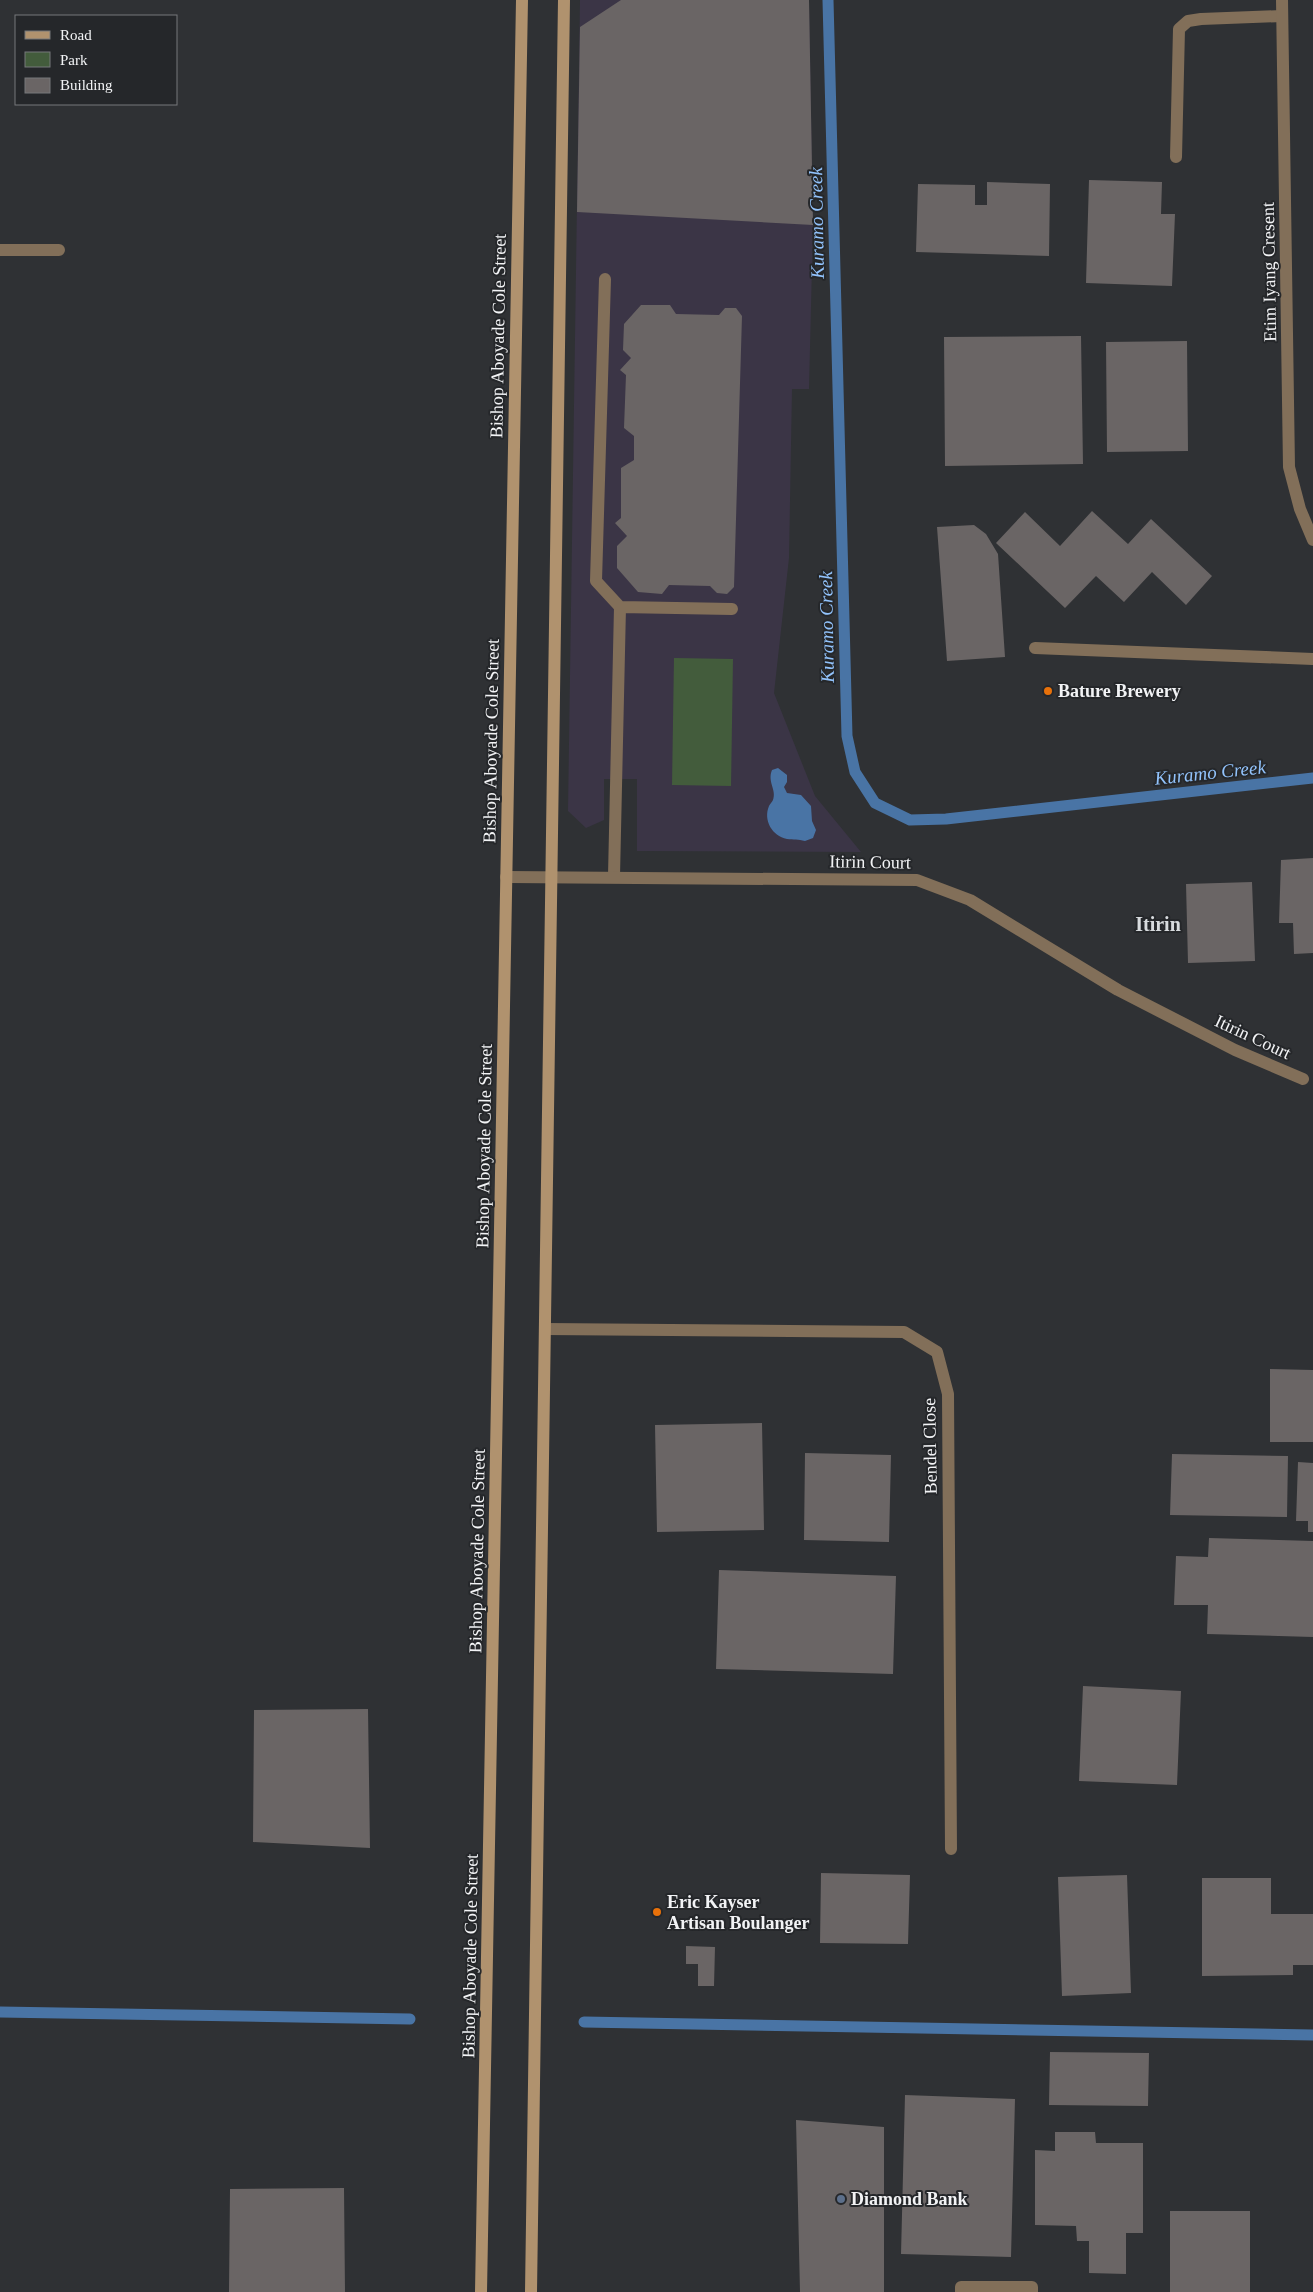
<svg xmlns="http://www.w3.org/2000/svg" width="1313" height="2292" viewBox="0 0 1313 2292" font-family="'Times New Roman',serif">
<rect width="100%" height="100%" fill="#2f3134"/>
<path fill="#3b3546" d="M580,0H809L813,225L809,389H792L789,558L774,693L815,796L861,852L637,851V779H604V820L586,828L568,811Z"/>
<path fill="#435c3c" d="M674,658L733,659L731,786L672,785Z"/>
<path fill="#4974a5" d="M778,768L787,775V782L784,787L787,793L801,795L811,806L812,821L816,830L813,838L805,841C798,839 794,840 787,839C772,836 763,820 769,806C770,804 772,802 773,800C777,790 767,782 772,770Z"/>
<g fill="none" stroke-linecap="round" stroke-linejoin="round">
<path stroke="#4974a5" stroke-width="11" d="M828,0L847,736L855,772L875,803L910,820L946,819L1313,778
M0,2012L410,2019
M584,2022L1313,2035"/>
</g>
<path fill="#6a6565" d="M621,0H809L813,225L577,212L580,27Z
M1089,180L1162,182L1161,214H1175L1172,286L1086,283Z
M987,182L1050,184L1049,256L916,252L918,184L975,185V205H987Z
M641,305H670L676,314L719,315L725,308H736L742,316L734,587L727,594L717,593L710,586L669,585L662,594L638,592L617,568V546L627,536L615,523L621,518V468L634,460V436L624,428L626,375L620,370L631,358L623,350L624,324Z
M1081,336L1083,464L945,466L944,337Z
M1187,341L1188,451L1107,452L1106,342Z
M1092,511L1128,544L1151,519L1212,576L1186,605L1152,572L1124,602L1096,576L1065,608L996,543L1025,512L1060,546Z
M974,525L986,534L998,554L1005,657L947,661L937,527Z
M1313,858V953L1294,954L1293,923H1279L1281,860Z
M1252,882L1255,961L1188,963L1186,884Z
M1270,1369L1313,1370V1442H1270Z
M762,1423L764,1530L657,1532L655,1425Z
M805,1453L891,1455L889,1542L804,1540Z
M1172,1454L1288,1456L1287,1517L1170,1515Z
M1298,1462L1313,1463V1532H1308V1521H1296Z
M1209,1538L1313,1541V1637L1207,1634L1208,1605H1174L1176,1556L1208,1557Z
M719,1570L896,1576L893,1674L716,1669Z
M1083,1686L1181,1691L1177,1785L1079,1781Z
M368,1709L370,1848L253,1842L254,1710Z
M821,1873L910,1875L908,1944L820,1943Z
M1127,1875L1131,1993L1062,1996L1058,1877Z
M1202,1878H1271V1914H1313V1965H1293V1975L1202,1976Z
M686,1946L715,1947L714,1986H698V1964H686Z
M1050,2052L1149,2053L1148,2106L1049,2105Z
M905,2095L1015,2099L1011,2257L901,2254Z
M796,2120L884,2127V2292H800Z
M1055,2132H1095L1096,2143H1143V2233H1126V2274L1089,2273V2241H1077L1076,2226L1035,2225V2150L1055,2151Z
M344,2188L345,2292H229L230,2189Z
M1170,2211H1250V2292H1170Z"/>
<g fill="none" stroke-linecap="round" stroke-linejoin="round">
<path stroke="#826f59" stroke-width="12" d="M1176,157L1179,29L1188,21L1201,19L1282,16
M0,250H59
M605,279L596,581L620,607L614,876
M620,607L732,609
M1035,648L1313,659
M961,2292V2287H1032V2292"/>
<path stroke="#826f59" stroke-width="12" d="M1282,0L1289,467L1300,509L1313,540
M506,877L917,880L970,900L1118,990L1235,1050L1303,1079
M545,1329L904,1332L937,1352L948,1394L951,1849"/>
<path stroke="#b0926e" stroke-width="12" d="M481,2292L522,0
M531,2292L564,0"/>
</g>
<g fill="#e8710a" stroke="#25272a" stroke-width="2">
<circle cx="1048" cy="691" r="5"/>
<circle cx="657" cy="1912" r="5"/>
</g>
<circle fill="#5c6f8a" stroke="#25272a" stroke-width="2" cx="841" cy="2199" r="5"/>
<g text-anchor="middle" stroke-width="4" stroke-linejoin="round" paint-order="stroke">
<g font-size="18" fill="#f2f3f5" stroke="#25272a">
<text transform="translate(1269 272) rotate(-91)" y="6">Etim Iyang Cresent</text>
<text transform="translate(498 336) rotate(-89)" y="6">Bishop Aboyade Cole Street</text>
<text transform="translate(491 741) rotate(-89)" y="6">Bishop Aboyade Cole Street</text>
<text transform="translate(870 862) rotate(1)" y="6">Itirin Court</text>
<text transform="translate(1253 1037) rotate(25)" y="6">Itirin Court</text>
<text transform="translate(484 1146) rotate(-89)" y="6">Bishop Aboyade Cole Street</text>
<text transform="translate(930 1446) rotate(-91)" y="6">Bendel Close</text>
<text transform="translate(477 1551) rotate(-89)" y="6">Bishop Aboyade Cole Street</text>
<text transform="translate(470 1956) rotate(-89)" y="6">Bishop Aboyade Cole Street</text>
</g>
<g font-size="18" font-weight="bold" fill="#f2f3f5" stroke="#25272a" text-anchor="start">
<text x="1058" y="697">Bature Brewery</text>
<text x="667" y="1908">Eric Kayser<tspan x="667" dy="21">Artisan Boulanger</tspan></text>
<text x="851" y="2205">Diamond Bank</text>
</g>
<g font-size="19" font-style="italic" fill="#92c3fc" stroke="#25272a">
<text transform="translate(816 223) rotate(-91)" y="7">Kuramo Creek</text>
<text transform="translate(826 627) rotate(-91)" y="7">Kuramo Creek</text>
<text transform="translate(1210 772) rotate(-6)" y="7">Kuramo Creek</text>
</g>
<g font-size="20" font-weight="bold" fill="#d8dbde" stroke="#25272a">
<text x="1158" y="931">Itirin</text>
</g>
</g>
<rect x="15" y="15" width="162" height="90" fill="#25272a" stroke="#77797b"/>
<rect x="25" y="31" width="25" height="8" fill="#b0926e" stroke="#77797b"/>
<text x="60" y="40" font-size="15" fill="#f2f3f5">Road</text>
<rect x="25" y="52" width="25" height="15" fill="#435c3c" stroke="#77797b"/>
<text x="60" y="65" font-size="15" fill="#f2f3f5">Park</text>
<rect x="25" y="78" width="25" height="15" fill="#6a6565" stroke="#77797b"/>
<text x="60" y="90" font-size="15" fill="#f2f3f5">Building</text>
</svg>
